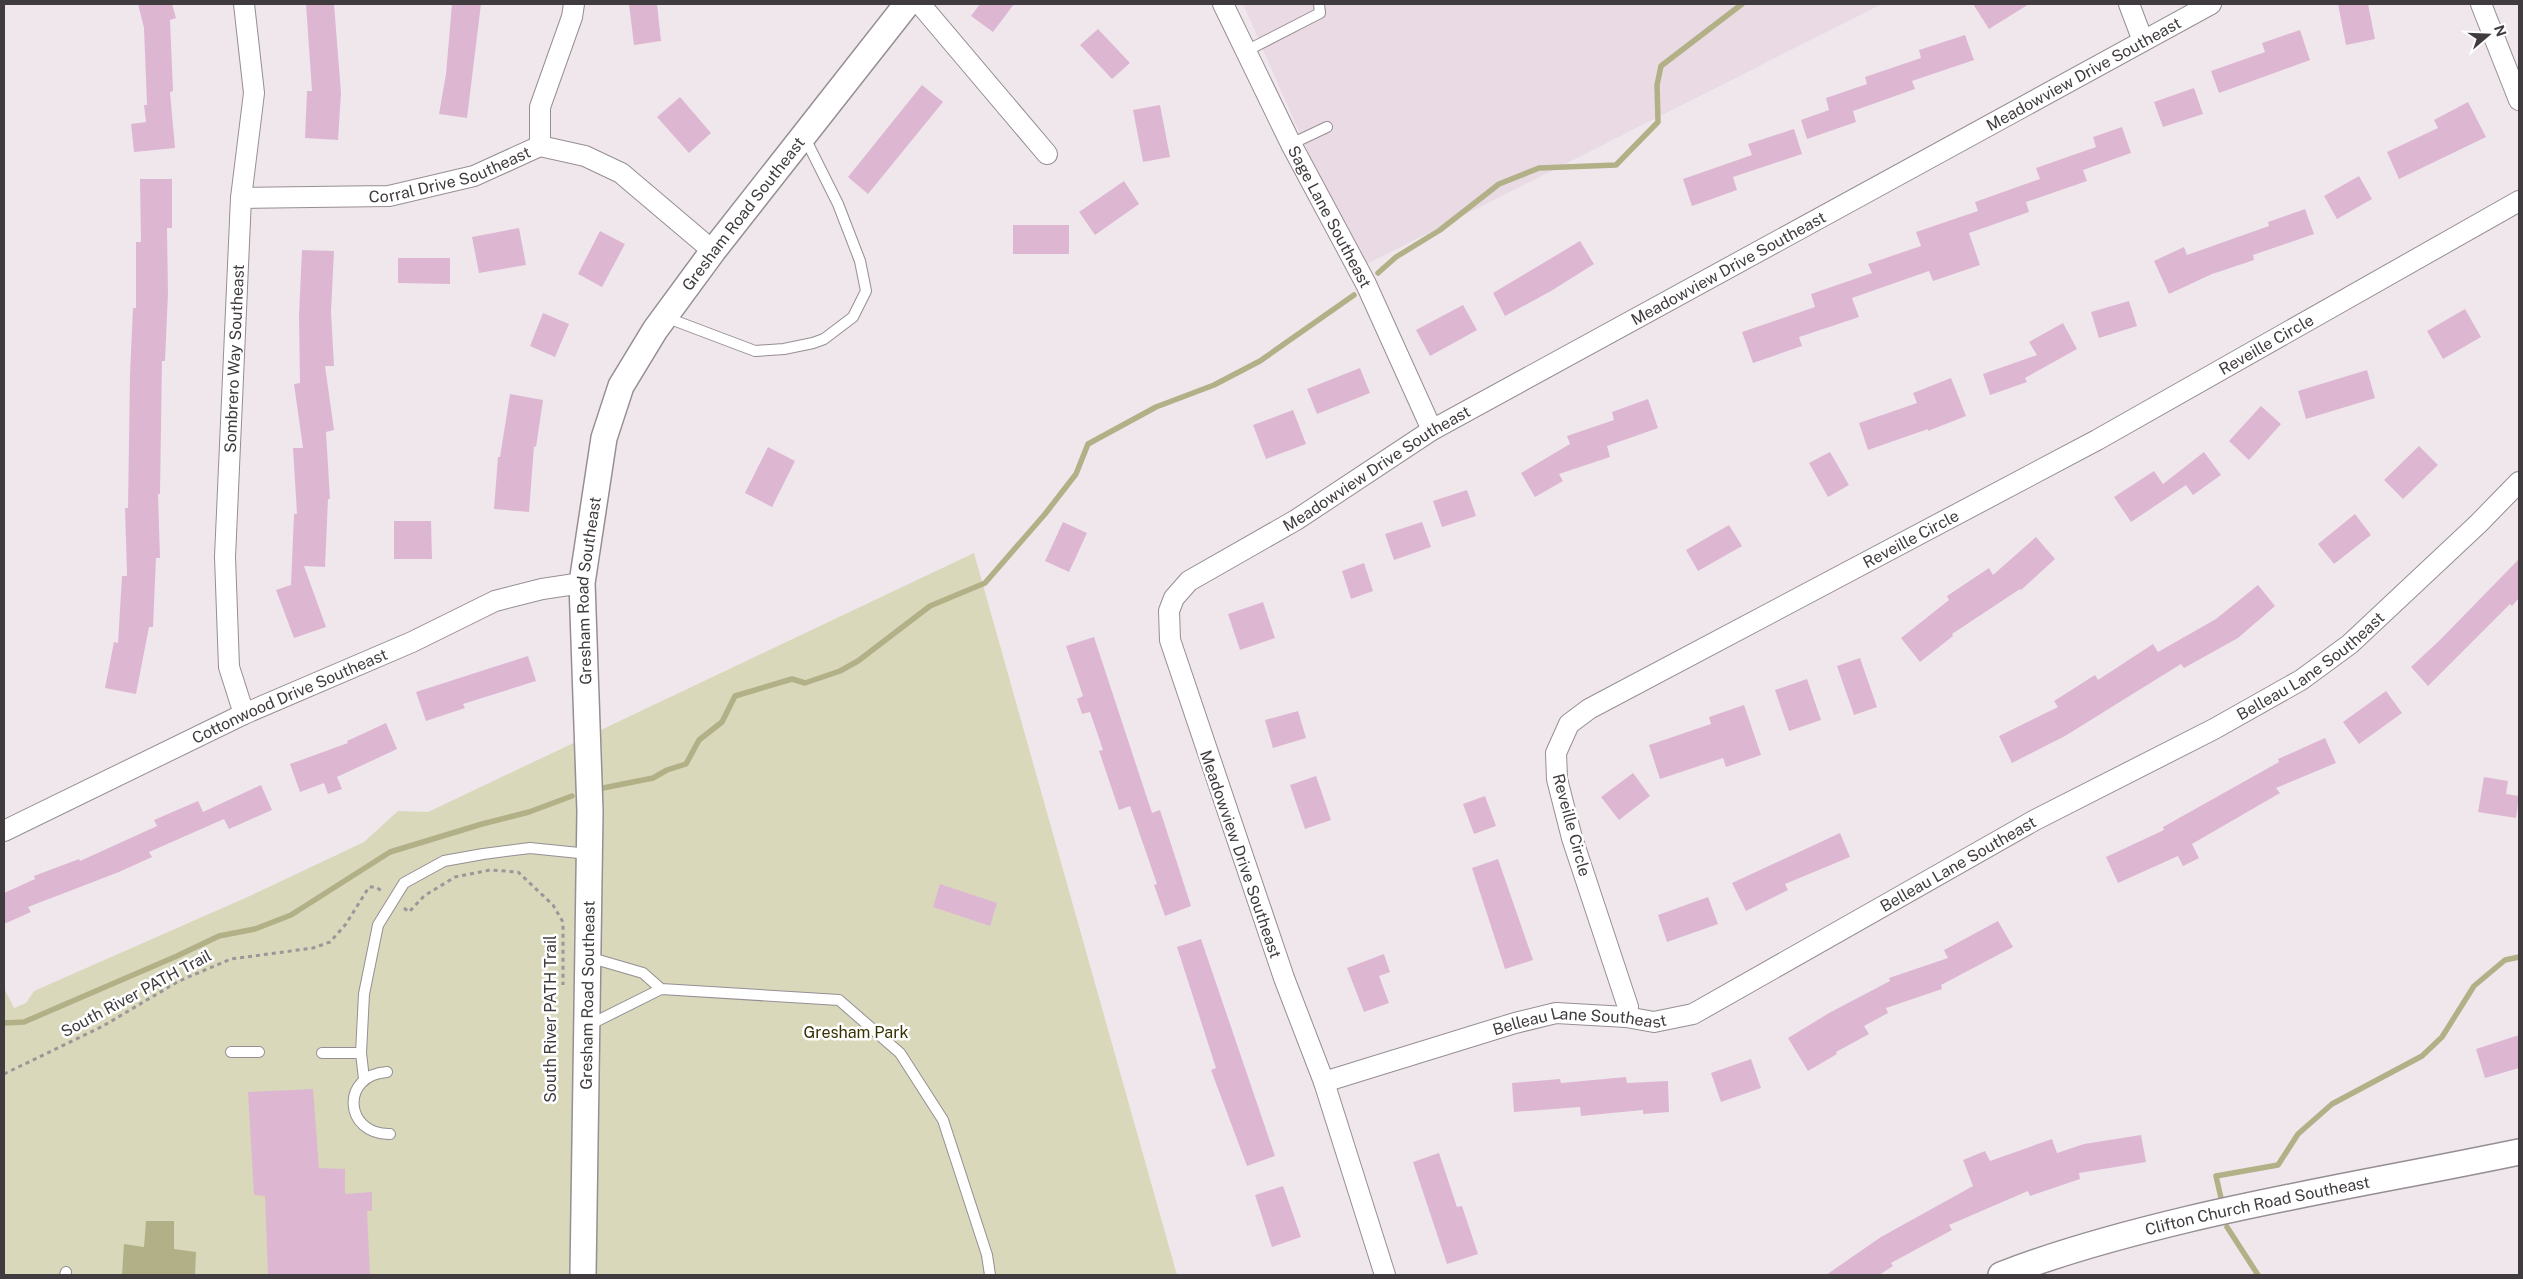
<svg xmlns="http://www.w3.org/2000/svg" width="2523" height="1279" viewBox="0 0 2523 1279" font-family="'Public Sans',sans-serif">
<rect width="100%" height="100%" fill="#f0e7ed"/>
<path fill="#e9dae4" d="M1243,4H1882L1359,268Z"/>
<path fill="#d9d8ba" d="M974,553L1177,1275H4V988L14,1008L26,1003L34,991L252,895L364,842L398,811L428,812Z"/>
<path fill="#b2b087" d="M146,1221H174V1249L196,1252L195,1275H122L124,1244L144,1247Z"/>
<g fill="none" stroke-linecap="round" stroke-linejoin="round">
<path stroke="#b2b087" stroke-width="5.5" d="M1378,273L1396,257L1440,230L1499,184L1539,168L1616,165L1658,122L1657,85L1661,66L1742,4
M603,788L653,778L667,770L686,764L699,740L722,722L735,696L792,679L805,683L840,671L858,661L930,606L985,583L1045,514L1076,474L1088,444L1156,407L1214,385L1260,361L1354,295
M4,1023L24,1022L177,956L219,936L255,929L291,915L390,852L482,824L529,812L572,796
M2221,1198L2216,1176L2278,1165L2298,1134L2332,1104L2422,1056L2442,1037L2474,986L2505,960L2519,957
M2227,1227L2258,1275"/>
</g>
<path fill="#ddb7d2" d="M138,4H172L176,18L170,20L173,91L170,92L175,148L134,152L131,124L146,122L144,105H147L144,28Z
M306,4H334L341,93L338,140L305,138L307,91H312Z
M452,4H481L467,118L439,114L446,74Z
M629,4H657L661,41L634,45Z
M980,4H1014L993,32L971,16Z
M1973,4H2029L1989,29Z
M2338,4H2368L2375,39L2346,45Z
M1098,29L1130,63L1112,79L1080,45Z
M2300,30L2310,60L2219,93L2211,71L2265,52L2262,43Z
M1965,35L1974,60L1912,81L1915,89L1853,111L1856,122L1807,139L1801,120L1829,110L1826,98L1867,84L1865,77L1921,58L1919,50Z
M922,85L943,102L868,194L848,177Z
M2194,88L2203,114L2163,127L2154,102Z
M680,97L711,133L689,153L657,117Z
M2468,102L2486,137L2399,179L2387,152L2438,128L2434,120Z
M1160,105L1170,157L1143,162L1133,110Z
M2122,127L2131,153L2083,170L2087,181L2026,202L2029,212L1969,233L1980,265L1933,281L1929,271L1852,298L1859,317L1799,337L1802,346L1753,363L1742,332L1815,307L1811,294L1872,273L1868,264L1921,246L1916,232L1978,211L1975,202L2040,179L2036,168L2096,147L2093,137Z
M1794,129L1802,154L1733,177L1737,190L1692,206L1683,179L1752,155L1748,144Z
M2359,176L2372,199L2337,219L2324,196Z
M140,179H172V228H167L168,293L165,361H162L160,494H158L160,558H156L153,627H149L136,694L105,688L114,642L118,643L122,576H127L125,508H128L130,374L133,308H136V242H141Z
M1124,181L1139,204L1095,235L1079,212Z
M2305,209L2314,234L2253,255L2254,260L2212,274L2169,294L2154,261L2184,247L2187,255L2269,226L2268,222Z
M1013,225H1069V254H1013Z
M519,228L526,265L479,273L472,237Z
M600,231L625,244L602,287L578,274Z
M1580,241L1594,264L1551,291L1505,316L1493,293Z
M302,250L334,251L331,312L334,366H325L334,430L326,432L330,499H328L325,567L304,566L326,627L294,638L276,590L291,585L294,514H297L293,448H303L294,384L300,383L299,316Z
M398,258H450V284L398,283Z
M2129,301L2137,326L2099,338L2091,312Z
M1463,305L1477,330L1430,356L1416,330Z
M2465,309L2481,337L2443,359L2427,331Z
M543,313L569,324L555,357L530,346Z
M2063,323L2077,349L2025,378L2027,382L1990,395L1983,374L2037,355L2029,342Z
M1360,368L1370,393L1317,414L1307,389Z
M2367,370L2375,398L2306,419L2298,391Z
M1951,378L1966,416L1928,431V429L1868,450L1859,423L1917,403L1913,393Z
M510,394L543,400L536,447L534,446L529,512L494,509L498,457H500Z
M1648,399L1658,428L1607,446L1610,457L1559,474L1563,481L1535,497L1521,473L1570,444L1567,436L1614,420L1612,412Z
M2261,406L2281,424L2249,460L2229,441Z
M1293,410L1306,444L1266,459L1253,425Z
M2419,446L2438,465L2403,499L2384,480Z
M768,447L795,461L772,507L745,493Z
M1830,452L1849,485L1828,497L1809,463Z
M2204,452L2221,475L2193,495L2186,485L2131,522L2114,497L2154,471L2163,484Z
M1467,490L1476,516L1442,527L1433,501Z
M2355,514L2371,535L2334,564L2318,544Z
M394,521H431L432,559H394Z
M1063,522L1087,533L1069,572L1045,561Z
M1422,522L1431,547L1394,560L1385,534Z
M1729,525L1742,546L1698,571L1686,550Z
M2036,537L2055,559L2021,590L2020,589L1952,634L1953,636L1920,662L1901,638L1949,600L1947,596L1989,568L1993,575Z
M2519,559V598L2512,606L2510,604L2428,686L2411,667L2440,640Z
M1364,563L1373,591L1351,599L1342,571Z
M2258,585L2275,606L2238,638L2184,668L2181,664L2065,736L2012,763L1999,736L2058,707L2054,701L2095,675L2098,680L2153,644L2158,652L2216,619Z
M1263,602L1275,638L1240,650L1228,614Z
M1094,637L1152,813L1160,810L1191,906L1165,916L1154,885L1157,884L1130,806L1119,810L1099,751L1103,750L1090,712L1082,714L1077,699L1083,696L1066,646Z
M528,656L536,681L463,704L465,708L426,721L416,692Z
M1860,658L1877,707L1854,715L1837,666Z
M1807,679L1821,720L1789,731L1775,690Z
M2386,691L2402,713L2359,744L2343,722Z
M1744,705L1761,755L1726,767L1723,758L1660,779L1649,745L1711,724L1709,717Z
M1298,711L1306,738L1273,748L1265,720Z
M386,723L397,749L337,777L342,789L328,794L324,783L300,792L290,764L348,743L347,741Z
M2325,738L2336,763L2276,788L2280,793L2192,844L2199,858L2183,866L2178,856L2118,883L2106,857L2164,830L2163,827L2279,762L2278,759Z
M1633,773L1650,796L1619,820L1601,797Z
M1316,776L1331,820L1305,829L1290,785Z
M2484,777L2508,781L2506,794L2519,796L2516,818L2478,812Z
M261,785L272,810L229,829L224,819L149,852L152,857L119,872L28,907L31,912L4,924V893L35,879L34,876L79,859L80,861L157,826L154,820L198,801L203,812Z
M1485,796L1496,826L1474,834L1463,804Z
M1840,833L1850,857L1785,884L1788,890L1746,911L1732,883Z
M1498,859L1533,960L1505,969L1472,868Z
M940,884L997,903L990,926L933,907Z
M1708,897L1718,924L1667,942L1658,915Z
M1998,921L2013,947L1941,985L1942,989L1886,1008L1888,1013L1864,1026L1869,1034L1836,1052L1837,1054L1808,1071L1788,1038L1829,1013L1890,981L1889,978L1948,958L1944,950Z
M1201,939L1275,1156L1247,1166L1211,1070L1216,1068L1177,947Z
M1384,954L1390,972L1379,976L1389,1003L1364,1012L1347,968Z
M2519,1035V1068L2485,1078L2476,1049Z
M1751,1059L1761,1088L1721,1102L1711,1073Z
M1626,1077L1627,1083L1668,1081L1669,1112L1643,1114V1110L1581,1116L1580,1107L1514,1112L1512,1083L1560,1079L1561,1083Z
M313,1089L319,1168L345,1169V1194L372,1192V1211H367L370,1275H268L265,1196L254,1195L248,1092Z
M2141,1135L2146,1162L2079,1173L2080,1179L2030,1196L2028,1191L1949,1225L1952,1230L1891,1263L1893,1266L1879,1275H1826L1881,1237L1973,1186L1963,1160L1985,1151L1990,1161L2052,1139L2057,1153L2084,1144Z
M1439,1153L1457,1207L1462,1206L1478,1254L1447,1264L1413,1162Z
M1283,1186L1301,1237L1272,1247L1255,1195Z"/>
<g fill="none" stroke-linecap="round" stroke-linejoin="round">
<g stroke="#968e94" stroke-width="12">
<path id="service" d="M1246,51L1320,13L1319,4
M1291,144L1327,127
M665,317L755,351L784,349L813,343L824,339L853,317L866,291L860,261L838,204L804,136
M588,957L643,973L661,989
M587,1026L661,989L839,1000L900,1053L943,1120L987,1255L990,1275
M231,1052H259
M322,1053H361
M387,1072C340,1075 344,1135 390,1134
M364,1079L361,1053L364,994L378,925L404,883L444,861L483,854L530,848L589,854
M65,1275L66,1272"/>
</g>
<g stroke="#968e94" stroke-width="22">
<g id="minor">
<path d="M920,4L1047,154"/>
<path id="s1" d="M1223,4L1291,144L1366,284L1432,430"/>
<path d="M2129,4L2143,41"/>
<path d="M2481,4L2519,100"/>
<path d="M540,146V107L572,17L574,4"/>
<path id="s2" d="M241,198L389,196L474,176L540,146L585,156L621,173L713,251"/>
<path id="s3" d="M244,714L229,667L225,557L241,198L254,93L244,4"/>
<path id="s4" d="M4,831L244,714L412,642L495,601L542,589L582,583"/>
<path id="s5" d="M1626,1017L1628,1007L1572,838L1557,779L1556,753L1569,724L1589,709L2097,440L2519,201"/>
<path id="s6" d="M1324,1082L1515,1023L1556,1013L1626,1017L1654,1022L1693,1014L2035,820L2214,729L2301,680L2350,644L2478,524L2519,482"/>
<path id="s7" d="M1385,1275L1324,1082L1284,978L1170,640L1169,611L1174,598L1189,581L1296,520L1432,430L2211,4"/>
</g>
</g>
<g stroke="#968e94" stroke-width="28">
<g id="tertiary">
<path id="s8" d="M583,1275L590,811L582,583L604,438L621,386L655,330L713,251L907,4"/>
<path id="s9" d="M2001,1275C2062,1251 2126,1234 2189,1219C2299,1193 2409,1175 2519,1152"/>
</g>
</g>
<path stroke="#9c959a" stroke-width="3" stroke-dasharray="4 4" stroke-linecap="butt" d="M404,908L409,912L424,896L455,877L490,870L518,872L553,905L563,922V985
M4,1074L103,1026L179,981L231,959L313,948L330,942L346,924L369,887H376L383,892"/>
<use href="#service" stroke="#fff" stroke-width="10"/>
<use href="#minor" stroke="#fff" stroke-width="20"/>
<use href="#tertiary" stroke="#fff" stroke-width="25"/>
</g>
<g text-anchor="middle" stroke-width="5" stroke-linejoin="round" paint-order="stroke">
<g font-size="16" fill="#3f3b3e" stroke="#fff">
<text dy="6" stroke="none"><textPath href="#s7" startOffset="1765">Meadowview Drive Southeast</textPath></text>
<text dy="6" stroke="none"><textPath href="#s2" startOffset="212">Corral Drive Southeast</textPath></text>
<text dy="6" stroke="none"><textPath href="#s8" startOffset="1105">Gresham Road Southeast</textPath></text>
<text dy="6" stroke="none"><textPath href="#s1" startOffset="238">Sage Lane Southeast</textPath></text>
<text dy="6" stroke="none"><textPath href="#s7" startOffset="1360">Meadowview Drive Southeast</textPath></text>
<text dy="6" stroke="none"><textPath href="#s5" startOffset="1101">Reveille Circle</textPath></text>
<text dy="6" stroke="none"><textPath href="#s3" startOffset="358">Sombrero Way Southeast</textPath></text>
<text dy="6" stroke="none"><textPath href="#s7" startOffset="955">Meadowview Drive Southeast</textPath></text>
<text dy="6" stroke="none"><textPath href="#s5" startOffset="696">Reveille Circle</textPath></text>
<text dy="6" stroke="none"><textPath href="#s8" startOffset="685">Gresham Road Southeast</textPath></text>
<text dy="6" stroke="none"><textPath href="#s6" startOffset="1090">Belleau Lane Southeast</textPath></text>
<text dy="6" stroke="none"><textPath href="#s4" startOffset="316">Cottonwood Drive Southeast</textPath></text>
<text transform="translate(1572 825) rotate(75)" y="6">Reveille Circle</text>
<text transform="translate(1241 854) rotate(71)" y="6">Meadowview Drive Southeast</text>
<text dy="6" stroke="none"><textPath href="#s6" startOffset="685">Belleau Lane Southeast</textPath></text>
<text transform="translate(136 993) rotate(-28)" y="6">South River PATH Trail</text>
<text dy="6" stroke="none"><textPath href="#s8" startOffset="280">Gresham Road Southeast</textPath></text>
<text transform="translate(550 1019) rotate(-90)" y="6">South River PATH Trail</text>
<text dy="6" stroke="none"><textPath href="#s6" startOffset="265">Belleau Lane Southeast</textPath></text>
<text dy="6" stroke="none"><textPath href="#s9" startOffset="266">Clifton Church Road Southeast</textPath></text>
</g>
<g font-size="16" fill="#363200" stroke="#fff">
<text x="856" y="1038">Gresham Park</text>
</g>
</g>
<rect width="2523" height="1279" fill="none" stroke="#3f3b3e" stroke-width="10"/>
<g transform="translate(2488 35) rotate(71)" stroke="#ffffff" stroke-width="4" paint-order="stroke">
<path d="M0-4L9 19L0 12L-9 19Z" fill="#3f3b3e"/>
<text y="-8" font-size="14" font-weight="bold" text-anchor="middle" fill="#3f3b3e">N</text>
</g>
</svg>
